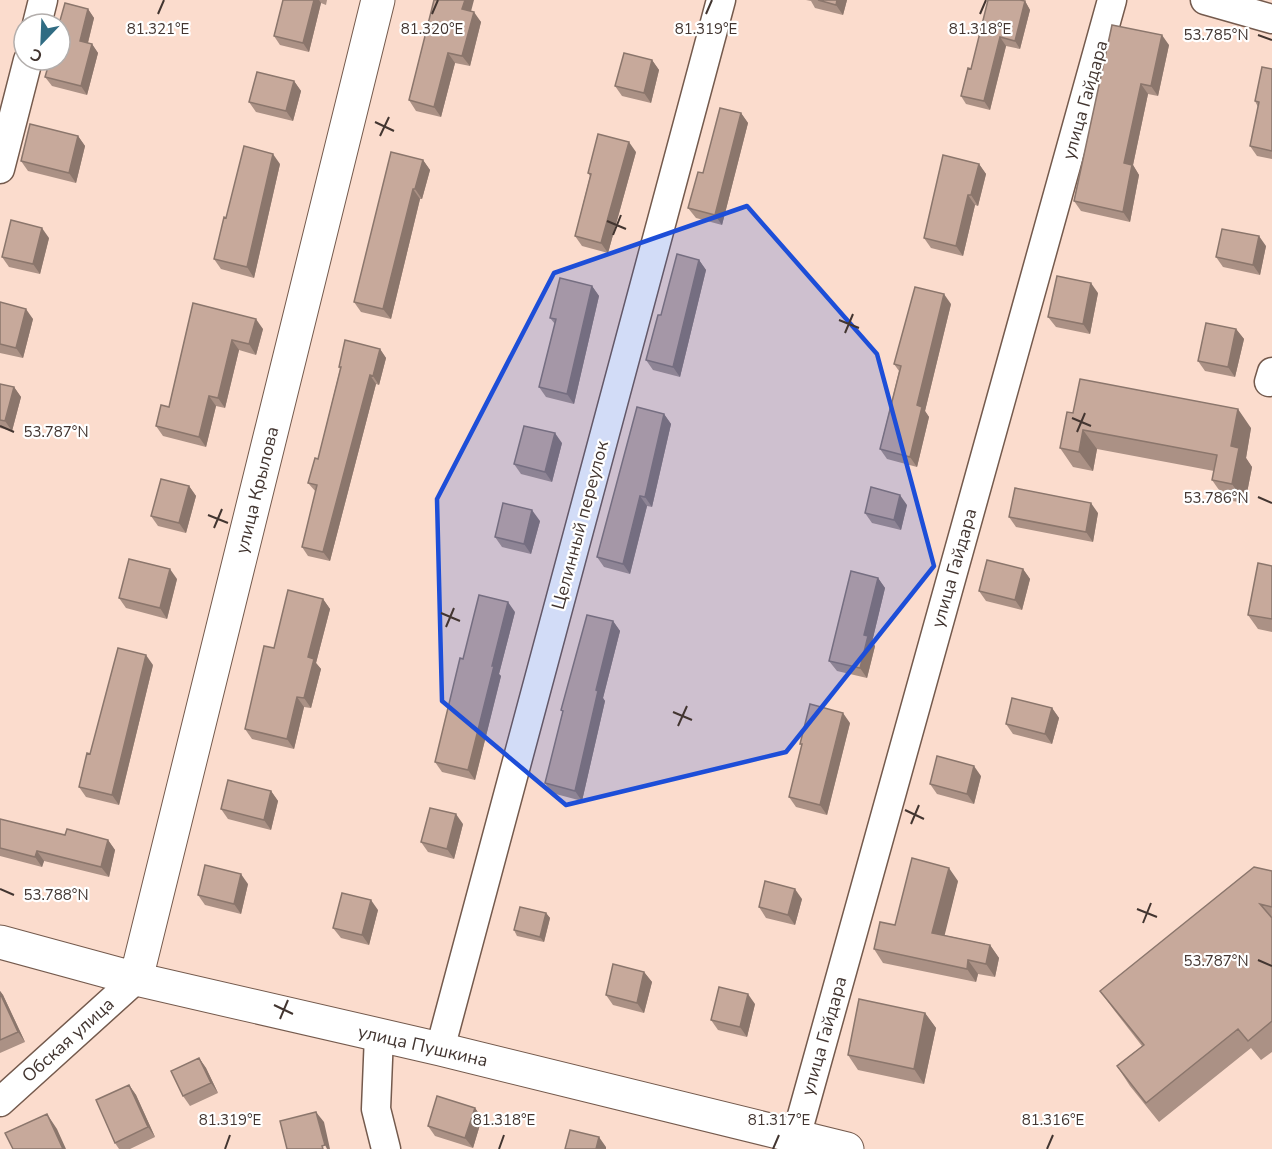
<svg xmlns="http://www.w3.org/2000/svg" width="1272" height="1149" viewBox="0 0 1272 1149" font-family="'Nunito Sans',sans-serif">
<rect width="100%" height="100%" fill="#fbdccd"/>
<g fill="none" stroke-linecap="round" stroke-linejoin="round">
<g stroke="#745a4d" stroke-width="31">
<path id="minor" d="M1205,0L1272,19
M37,24L43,0
M0,169L28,60
M1269,382L1272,372
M379,1035L376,1109L386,1149
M440,1049L721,0
M0,1102L136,979
M796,1137L1112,0"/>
</g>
<g stroke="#745a4d" stroke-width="35">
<path id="tertiary" d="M0,942L136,979L440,1049L847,1149
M136,979L378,0"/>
</g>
<use href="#minor" stroke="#fff" stroke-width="28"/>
<use href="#tertiary" stroke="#fff" stroke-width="33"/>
</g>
<path fill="#ab9185" d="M283,0H327L326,5L321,3L309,52L280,45L274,36Z
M806,0H847L843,15L815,8L811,1Z
M1025,1L1030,10L1020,49L1006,46L990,110L966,104L961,96L971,69Z
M88,9L94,18L88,43L92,44L98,53L87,95L52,86L45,77Z
M471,11L481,22L470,66L455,63L441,117L416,111L409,100Z
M1112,25L1169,45L1158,96L1148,94L1133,165L1139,175L1130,222L1081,211L1074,201Z
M652,60L659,70L651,103L622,96L615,86Z
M1272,69V159L1257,156L1250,146L1258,107L1255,101Z
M294,81L301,91L293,121L256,112L249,102Z
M741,113L748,123L722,225L696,218L688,208L703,173Z
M78,136L85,146L76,183L28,171L21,161Z
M636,152L608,253L582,246L575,236L590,176L588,173Z
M423,160L430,170L422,199H420L391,319L361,312L354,302Z
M280,164L254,278L221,269L214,259L226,218Z
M979,164L986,174L978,206L975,205L963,256L931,248L924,238Z
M49,238L40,274L9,267L2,257Z
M1266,246L1260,275L1223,267L1216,257Z
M699,260L706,270L680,377L653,370L646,360L661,315Z
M592,286L599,296L574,404L546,397L539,387L555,324L550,318Z
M1098,293L1090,334L1056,327L1048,317Z
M0,302L33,319L23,358L0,353Z
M193,303L263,329L256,355L239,350L225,408L216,406L206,447L163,436L156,426L169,407Z
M951,304L925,411L929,417L917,467L887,459L880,449L899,371L894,364Z
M1236,329L1244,339L1235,377L1205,371L1198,361Z
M380,349L386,358L379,385L376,384L330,561L308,556L302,547L316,492L308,483L318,459L340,369L339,367Z
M0,384L14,387L21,397L12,431L0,428Z
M1073,413L1251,428L1246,458L1252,467L1245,503L1226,500L1212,480L1214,471L1097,449L1093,471L1073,467L1060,448Z
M664,414L671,424L652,507L647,506L630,574L604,567L597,557Z
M562,443L552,482L521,474L514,464Z
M189,486L196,496L186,533L158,526L151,516Z
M907,505L901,530L872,523L865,513Z
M1098,513L1093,542L1016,527L1009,517Z
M540,521L531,554L502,547L495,537Z
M1272,566V632L1258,629L1248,615Z
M1023,569L1030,579L1022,610L986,601L979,591Z
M878,578L885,588L872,642L875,646L867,678L837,671L829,661Z
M177,579L167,619L126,608L119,598Z
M323,599L330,609L316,663L321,669L311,708L304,707L294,749L252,739L245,729L274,648Z
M515,612L499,674L501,676L475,780L442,772L435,762L463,659Z
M613,621L620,631L603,698L605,701L582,801L552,793L545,783L563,712L561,710Z
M153,665L119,805L86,797L79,787L90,754Z
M1052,708L1059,718L1052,744L1013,734L1006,724Z
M850,723L827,815L796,807L789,797L802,746L800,744Z
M981,776L974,804L937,794L930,784Z
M271,791L278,801L271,830L228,819L221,809Z
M0,819L65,835L108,840L115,850L109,877L44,861L42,867L0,856Z
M463,824L454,859L428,852L421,842Z
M1272,871V1052L1261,1060L1251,1048L1159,1122L1130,1086L1117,1066L1142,1046L1114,1010L1100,991Z
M958,881L944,935L990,945L999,958L995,977L978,974L976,982L883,963L874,949L895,925Z
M248,884L241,914L205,905L198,895Z
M802,899L795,925L766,918L759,907Z
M378,910L369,945L341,938L333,928Z
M546,913L550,918L544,942L517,936L514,930Z
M644,972L652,982L644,1013L613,1005L606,995Z
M0,991L3,995L25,1042L0,1053Z
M755,1004L747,1037L718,1030L711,1020Z
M925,1013L936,1028L924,1084L858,1070L848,1055Z
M199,1058L206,1068L218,1093L190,1106L183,1096Z
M129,1085L136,1095L155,1137L130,1149H119L115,1143Z
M475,1108L482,1118L473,1148L435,1136L428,1126Z"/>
<path fill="#8b766c" d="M314,0H319L321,3L309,52L303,43Z
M465,0H474L469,19L462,9Z
M837,0H847L843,15L836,5Z
M1025,1L1030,10L1020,49L1015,41Z
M88,9L94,18L86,50L80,41Z
M474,12L481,22L470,66L462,56Z
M1162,35L1169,45L1158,96L1151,86Z
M1000,37L1006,46L990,110L984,101Z
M92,44L98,53L87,95L81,86Z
M448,53L455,63L441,117L434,107Z
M652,60L659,70L651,103L644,93Z
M294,81L301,91L293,121L286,111Z
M1141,84L1148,94L1133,165L1139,175L1130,222L1123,212L1124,163Z
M741,113L748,123L722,225L715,215Z
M78,136L85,146L76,183L69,173Z
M629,142L636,152L608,253L601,243Z
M273,154L280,164L254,278L247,267Z
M423,160L430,170L422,199L415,189Z
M979,164L986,174L978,206L971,195Z
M413,189L420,199L391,319L383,309Z
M968,195L975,205L963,256L956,246Z
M42,228L49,238L40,274L33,264Z
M1259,236L1266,246L1260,275L1253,265Z
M699,260L706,270L680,377L673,367Z
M1091,283L1098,293L1090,334L1083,324Z
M592,286L599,296L574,404L567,394Z
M944,294L951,304L925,411L929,417L917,467L910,457L917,405Z
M26,309L33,319L23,358L16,348Z
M256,319L263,329L256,355L249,344Z
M1236,329L1244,339L1235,377L1228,367Z
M232,340L239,350L225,408L218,398Z
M380,349L386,358L379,385L373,376Z
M370,375L376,384L330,561L323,552Z
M14,387L21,397L12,431L5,421Z
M209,396L216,406L206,447L199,437Z
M1238,409L1251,428L1246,458L1252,467L1245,503L1232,484L1231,446Z
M664,414L671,424L652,507L645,497Z
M1083,430L1097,449L1093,471L1079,452Z
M555,433L562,443L552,482L545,472Z
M189,486L196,496L186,533L179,523Z
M900,495L907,505L901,530L894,520Z
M640,496L647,506L630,574L623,564Z
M1091,503L1098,513L1093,542L1086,532Z
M532,510L540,521L531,554L524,544Z
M170,569L177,579L167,619L160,608Z
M1023,569L1030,579L1022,610L1015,600Z
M878,578L885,588L872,642L875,646L867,678L860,668L864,635Z
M323,599L330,609L316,663L321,669L311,708L304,698L308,657Z
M508,602L515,612L499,674L501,676L475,780L468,770L492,666Z
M613,621L620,631L603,698L605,701L582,801L575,791L596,690Z
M146,655L153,665L119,805L112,795Z
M297,697L304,707L294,749L287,739Z
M1052,708L1059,718L1052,744L1045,734Z
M843,713L850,723L827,815L820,805Z
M974,766L981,776L974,804L967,794Z
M271,791L278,801L271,830L264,820Z
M456,814L463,824L454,859L447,849Z
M108,840L115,850L109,877L101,867Z
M37,851L44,861L42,867L35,857Z
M949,868L958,881L942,946L932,933Z
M241,874L248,884L241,914L234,904Z
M795,889L802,899L795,925L788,915Z
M371,900L378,910L369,945L362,935Z
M546,913L550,918L544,942L540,937Z
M990,945L999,958L995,977L986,964Z
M968,960L978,974L976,982L967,969Z
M644,972L652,982L644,1013L637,1003Z
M0,991L3,995L25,1042L18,1032L0,993Z
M748,994L755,1004L747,1037L740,1027Z
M925,1013L936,1028L924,1084L914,1069Z
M199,1058L206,1068L218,1093L211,1083Z
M129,1085L136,1095L155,1137L148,1127Z
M475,1108L482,1118L473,1148L465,1138Z
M316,1112L324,1122L330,1149H327L325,1145Z
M47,1114L57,1129L66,1149H63Z
M599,1137L606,1147V1149H596Z"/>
<path fill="#c7a99b" stroke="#8b766c" stroke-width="1.5" d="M283,0H314L303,43L274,36Z
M434,0H465L462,9L474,12L462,56L448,53L434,107L409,100Z
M818,0H837L836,5Z
M988,0H1020L1025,1L1015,41L1000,37L984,101L961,96L968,68L971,69Z
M65,3L88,9L80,41L92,44L81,86L45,77L50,60H60L59,24Z
M1112,25L1162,35L1151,86L1141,84L1124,163L1132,165L1123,212L1074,201Z
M624,53L652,60L644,93L615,86Z
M1262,67L1272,69V151L1250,146L1259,102L1255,101Z
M257,72L294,81L286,111L249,102Z
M720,108L741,113L715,215L688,208L698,172L703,173Z
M30,124L78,136L69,173L21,161Z
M598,134L629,142L601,243L575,236L591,174L588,173Z
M244,146L273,154L247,267L214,259L224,217L226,218Z
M391,152L423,160L415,189H413L383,309L354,302Z
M943,155L979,164L971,195H968L956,246L924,238Z
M11,220L42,228L33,264L2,257Z
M1222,229L1259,236L1253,265L1216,257Z
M677,254L699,260L673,367L646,360L658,315H661Z
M1057,276L1091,283L1083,324L1048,317Z
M560,278L592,286L567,394L539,387L556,319L550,318Z
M915,287L944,294L917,405L922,407L910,457L880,449L901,366L894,364Z
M0,302L26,309L16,348L0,344Z
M193,303L256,319L249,344L232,340L218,398L209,396L199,437L156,426L161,405L169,407Z
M1206,323L1236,329L1228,367L1198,361Z
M345,340L380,349L373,376L370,375L323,552L302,547L317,485L308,483L315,458L318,459L341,367H339Z
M1080,379L1238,409L1231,446L1239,448L1232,484L1212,480L1217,455L1083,430L1079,452L1060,448L1067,412L1073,413Z
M0,384L14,387L5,421L0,420Z
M637,407L664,414L645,497L640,496L623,564L597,557Z
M524,426L555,433L545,472L514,464Z
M161,479L189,486L179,523L151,516Z
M871,487L900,495L894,520L865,513Z
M1015,488L1091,503L1086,532L1009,517Z
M503,503L532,510L524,544L495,537Z
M129,559L170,569L160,608L119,598Z
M987,560L1023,569L1015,600L979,591Z
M1258,563L1272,566V619L1248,615Z
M851,571L878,578L864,635L868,636L860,668L829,661Z
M288,590L323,599L308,657L314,659L304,698L297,697L287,739L245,729L264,646L274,648Z
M479,595L508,602L492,666H494L468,770L435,762L460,658L463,659Z
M587,615L613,621L596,690L598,691L575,791L545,783L563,711L561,710Z
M118,648L146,655L112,795L79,787L87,753L90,754Z
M1012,698L1052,708L1045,734L1006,724Z
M810,704L843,713L820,805L789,797L802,744H800Z
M937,756L974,766L967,794L930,784Z
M228,780L271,791L264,820L221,809Z
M430,808L456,814L447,849L421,842Z
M0,819L65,835L67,829L108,840L101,867L37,851L35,857L0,848Z
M912,858L949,868L932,933L990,945L986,964L968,960L967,969L874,949L880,922L895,925Z
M205,865L241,874L234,904L198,895Z
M1254,867L1272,871V907L1260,904L1272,918V1021L1248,1041L1238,1029L1146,1103L1117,1066L1144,1045L1100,991Z
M765,881L795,889L788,915L759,907Z
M342,893L371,900L362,935L333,928Z
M520,907L546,913L540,937L514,930Z
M613,964L644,972L637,1003L606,995Z
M719,987L748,994L740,1027L711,1020Z
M0,993L18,1032L0,1040Z
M859,999L925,1013L914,1069L848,1055Z
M199,1058L211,1083L183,1096L171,1071Z
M129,1085L148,1127L115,1143L96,1100Z
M437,1096L475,1108L465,1138L428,1126Z
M316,1112L325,1145L322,1146L323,1149H287L280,1121Z
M47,1114L63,1149H13L5,1133Z
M570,1130L599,1137L596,1149H565Z"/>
<path fill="#1d4ed8" fill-opacity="0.2" stroke="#1d4ed8" stroke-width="4.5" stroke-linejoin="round" d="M747,206L877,354L934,566L786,752L566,805L442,701L437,499L554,273Z"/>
<path fill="none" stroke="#423530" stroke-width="2" d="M158,14L164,0M432,14L438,0M706,14L712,0M980,14L986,0M1258,35L1272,40M375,122L394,131M380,136L389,117M607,221L626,229M613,235L621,215M839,320L859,328M845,333L853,314M1072,418L1091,426M0,426L14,432M1077,432L1085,413M1258,497L1272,503M208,515L228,523M214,528L222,509M441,613L460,621M446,627L454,608M673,712L692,720M678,726L687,706M905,810L924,819M911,824L919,805M0,889L14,895M1137,909L1157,917M1143,923L1151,903M1258,960L1272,966M274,1005L293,1014M280,1019L288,1000M225,1149L230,1135M499,1149L504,1135M773,1149L779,1135M1047,1149L1053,1135"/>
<g text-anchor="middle" stroke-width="4.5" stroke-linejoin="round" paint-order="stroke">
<g font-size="18" fill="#423530" stroke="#fff">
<text transform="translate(1085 100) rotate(-74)" y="6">улица Гайдара</text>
<text transform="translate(257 490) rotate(-76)" y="6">улица Крылова</text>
<text transform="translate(580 525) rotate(-75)" y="6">Целинный переулок</text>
<text transform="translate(954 568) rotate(-74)" y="6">улица Гайдара</text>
<text transform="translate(824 1036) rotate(-74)" y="6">улица Гайдара</text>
<text transform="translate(68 1040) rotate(-42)" y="6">Обская улица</text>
<text transform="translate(423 1046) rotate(13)" y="6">улица Пушкина</text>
</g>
</g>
<g font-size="15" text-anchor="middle" fill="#423530" stroke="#fff" stroke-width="4.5" stroke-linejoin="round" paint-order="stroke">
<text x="158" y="34">81.321°E</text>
<text x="432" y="34">81.320°E</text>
<text x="706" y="34">81.319°E</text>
<text x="980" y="34">81.318°E</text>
<text x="1216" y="40">53.785°N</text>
<text x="56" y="437">53.787°N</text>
<text x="1216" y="503">53.786°N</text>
<text x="56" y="900">53.788°N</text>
<text x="1216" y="966">53.787°N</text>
<text x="230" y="1125">81.319°E</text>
<text x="504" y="1125">81.318°E</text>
<text x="779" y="1125">81.317°E</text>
<text x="1053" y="1125">81.316°E</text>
</g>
<g transform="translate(42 42) rotate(203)"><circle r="28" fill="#ffffff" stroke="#b3aeac" stroke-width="1.5"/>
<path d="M0-4.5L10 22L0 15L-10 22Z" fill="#306c83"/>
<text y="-9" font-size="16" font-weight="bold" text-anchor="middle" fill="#423530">С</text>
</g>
</svg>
